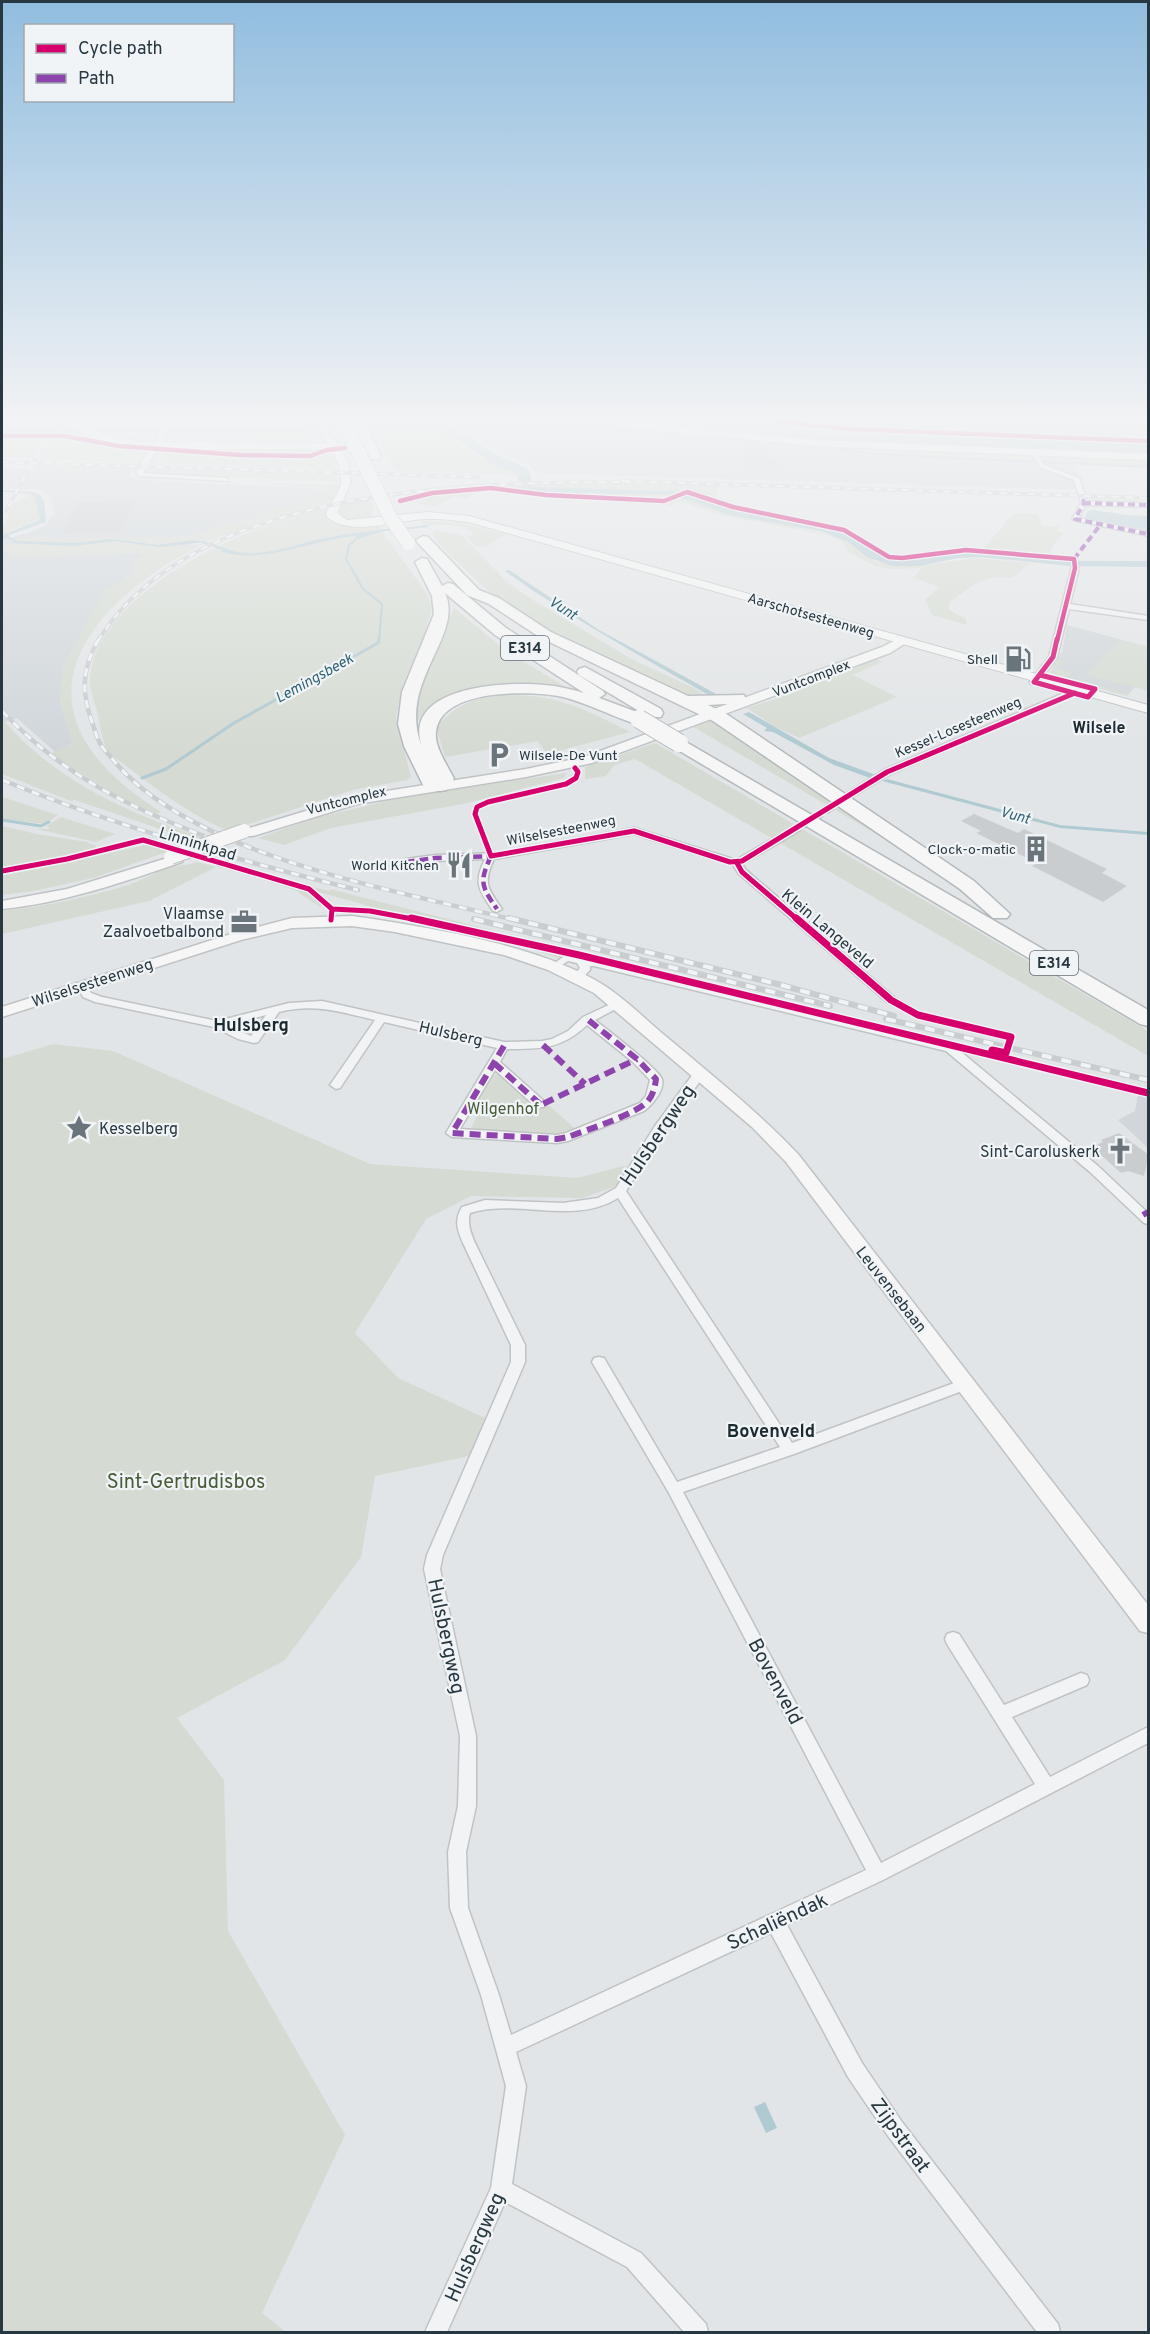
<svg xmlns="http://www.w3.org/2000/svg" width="1150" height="2334" viewBox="0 0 1150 2334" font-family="Overpass,sans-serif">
<rect width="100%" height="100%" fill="#e2e5e7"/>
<path fill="#d0d6da" d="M443,422H580L863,448V454L1065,463L1075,465L1083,490L536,473L529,465L508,457L459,428Z
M2,468L132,471L129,477L157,481L331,489L326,497L227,525L136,572L63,666L60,702L73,743L55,752L17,718L2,723V540L30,532L45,525L55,514L51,498L39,489H2Z
M1067,625L1148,647V688L1146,690L1135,687L1127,696L1051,675L1052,668L1062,652Z
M1138,1095L1148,1098V1148L1118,1120L1135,1111Z"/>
<path fill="#d5dbd2" d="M292,422H315L316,425L312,428L174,427L286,425Z
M401,422C441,422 452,441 484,460C493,465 510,467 517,475L395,471L372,426Z
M622,422H654L848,442L1148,453V455L828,442Z
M760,422H1148V439L812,425L809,427Z
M59,432H79L148,450L142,463L40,459L56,436L123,446L57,435Z
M171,433H316L321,437L319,440L190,441L191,439H167Z
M33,435L47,436L31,458H2V437Z
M208,448L303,450L319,453L305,455L199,451Z
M873,448L1148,459V467L883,455H876Z
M165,449L182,450H162L157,461H160L164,451L306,457C319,455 329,449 337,464L335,465L336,469L148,463L157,452Z
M37,464L137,467L132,471L34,469Z
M146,467L337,474L336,478L340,482L148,474L158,471L149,473L145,470Z
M625,482L720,485L714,501L687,491L683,493L662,490L546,488L534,487L531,483Z
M271,483L340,485L332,501L266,520L206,542L192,540L158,545L122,539L75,543L16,541L37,536L67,539L192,536L224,524H233L263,514L266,509H280L326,497L331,490L322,487L270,485Z
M506,483H518L521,488L535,492L661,494L677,497L659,500L540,494L514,488H495L408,497L405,492Z
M489,489H511L526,494L480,491L466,499L456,496L433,507L411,501L409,498Z
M687,493L738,509L843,530L892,558H905L968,551L1072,561L971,552L903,560L887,559L844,532L737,510L685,494Z
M31,495L35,498L40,520L8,531L2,540V529L14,503Z
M679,497L729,515L835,535L879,563L920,566L975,558L1030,563L1012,578C983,574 972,586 950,602L949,610L966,619L967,625L932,615L925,600L940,587L914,578L921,568L891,569L875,566L850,553L840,540L826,535L716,514L680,501L670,506L663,503L640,500L665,501Z
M369,498L375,510L370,512L384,535L428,595L432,607L424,636L403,684L396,717L411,777L407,780L353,790L228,831C191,815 157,790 125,765C120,761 111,756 108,751C101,741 100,722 97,711C95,702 89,690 90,680C93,590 264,515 340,507L342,505Z
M1014,513L1037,514L1042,525L1060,527L1058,531L1064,533L1053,546L1050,553L983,549Z
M421,521L458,523L505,534L484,547L476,546L467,537L473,534C462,521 439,525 424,526Z
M436,530L461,535L508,583L533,600L633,660L692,687L707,697L692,698C627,668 558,641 499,599C477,583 457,561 437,542L432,532Z
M115,541L160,547L203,544C145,572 55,637 74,714C84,756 126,790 161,812L157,814L116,795L50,754L73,743L60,702L63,666L106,588C118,587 124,573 136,572L137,570H132L137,559L144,554L17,557L2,549V546L9,543L74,546Z
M454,608L508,652L564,686V687C518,682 449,678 419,720H415L413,718L422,680L442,640Z
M1121,640L1148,647V688L1146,690L1086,675Z
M876,659L882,662L853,675L897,697L799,738L772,725L747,708L778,698Z
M1058,659L1063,661L1057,668L1071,672L1067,677L1129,694L1127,696L1051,675L1050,672Z
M507,695C557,694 587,710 630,732L547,754L538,741L445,757L436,727C460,702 474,698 507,695Z
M2,718C52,780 132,815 206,839L198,842L75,800L71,801L2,774Z
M708,719L713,720L902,849L690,725Z
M655,743L1148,1031V1056L635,759L614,765L606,776L585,779V767Z
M566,773L564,778L468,803L331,828L284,845L258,838L315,818L407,796Z
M2,797L58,815L45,824L2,819Z
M61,817L115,834L96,842L36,829H50L47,826Z
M2,826L37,834L87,842L98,847L79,854L2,867Z
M151,844L172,850L93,878L34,891L2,895V876Z
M197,862L303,889L312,893L325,905L320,907L295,890L218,866L149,901L2,934V911C45,906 86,898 128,885C144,880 160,869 176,866C185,864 188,866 197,862Z
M313,887L329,891L330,889L574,951L404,916L319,892Z
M444,927L568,953L558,958L515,944L442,928Z
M53,1044L113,1051L370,1164L577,1178L627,1165L617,1186L582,1198L471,1196L426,1219L355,1333L398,1378L487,1419L474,1455L375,1476L361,1557L285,1660L177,1718L224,1780L228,1931L345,2135L262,2313L286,2332H2V1059Z
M500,1073L537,1106L545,1102L579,1132L568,1137L470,1131L478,1113L474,1107L495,1074Z"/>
<path fill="#b0cad2" d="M359,422H401L298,433L2,432V427L312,428Z
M420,422H439L457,429L496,455L525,467L529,471L532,485L534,487L674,491L737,510L844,532L883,557L897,560L957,553L980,552L1072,561H1148V567L1071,566L980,557L958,558L920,566H892L867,557L848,542L824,532L729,515L673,495L535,492L521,488L516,473L492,464L459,441Z
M654,422H760L864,432L1148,443V453L848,442Z
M38,493L44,501L46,522L9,535L10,538L2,540V535L40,520L35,498L31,495Z
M1093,510L1127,515L1147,516L1148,530L1085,518L1088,511Z
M381,530L382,531L359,539L355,536C315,539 258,566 221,551L226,549C257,561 291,545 321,539C341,535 361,532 381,530Z
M111,539L158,545L192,540L206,542L160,547L115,541L74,546L9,543L16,541L75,543Z
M509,570L599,630L718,695L712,697C641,656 571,618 505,571Z
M749,712L829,758L876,775L870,778L834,765L773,732L764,731L767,728L743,714Z
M887,779L1060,825L1148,832V835L1060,828L882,781Z
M765,2102L777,2128L766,2133L754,2107Z"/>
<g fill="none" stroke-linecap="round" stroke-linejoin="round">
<path stroke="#b0cad2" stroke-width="2" d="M845,422L1148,433
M288,443L305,442
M838,450L891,455L1148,467
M322,455L330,460
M2,491L33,493L38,498
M402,529L428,526
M378,531L395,529
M8,534L7,537L19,543
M360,536L349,545L346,559L363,589L382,604L379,641
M202,542L227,550"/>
<path stroke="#b0cad2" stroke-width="3" d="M142,778L166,769L234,723L378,643L379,639
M2,820L41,826L49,822"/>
</g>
<path fill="#cacdcf" d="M762,444L783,470L749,468L740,448H747L745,445Z
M134,501L120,533H62L78,502Z
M974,814L1018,833L1024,829L1107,869L1102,873L1127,886L1103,902L1032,866L1037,863L976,833L981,831L961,821Z
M253,914L259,923L236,930L229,920Z
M1119,1133L1149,1155L1144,1176L1128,1171L1121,1173L1092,1147L1103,1142L1101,1140Z"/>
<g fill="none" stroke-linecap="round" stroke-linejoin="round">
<path stroke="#bdc2c6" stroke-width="9" stroke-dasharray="9 4.5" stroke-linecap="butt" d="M791,832L848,796"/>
<g stroke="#c0c3c5" stroke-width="3">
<path id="street" d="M166,422H172L143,473L226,478L228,479V481L139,476L136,472Z
M1031,451H1035L1044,465L1079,478L1087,501L1148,503V507L1086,505L1079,518L1148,532V536L1073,520L1072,519L1081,503L1074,480L1040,467Z
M1072,566L1079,568L1070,604L1148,616V620L1069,609L1057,657L1037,684H1031L1030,682L1049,657Z
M1076,688L1083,690L890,774L852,797H846L844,795L884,770Z
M634,828L736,860L788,830H794V834L742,864L746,870L895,998L912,1008L907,1011L887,1002L739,874L733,865L634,834L494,859C483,883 487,888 502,909L497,912L493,911C479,890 473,884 485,859L435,861L406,865L401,862L406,859L435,855L498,853Z
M566,955L584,958L585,960H594L954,1046L1098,1166L1148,1213V1224L1144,1223L1090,1172L946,1051L594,966H590V970L581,979H573L572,977L580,968L577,963L568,961L554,970L549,967Z
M82,983L86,984L91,993L102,997L217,1021L289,1003L322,1001L504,1042L542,1041L552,1039L568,1031L583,1017L617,1001L622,1004L621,1006L595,1020C606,1029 658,1068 662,1079C665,1090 652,1105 644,1111L568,1141L557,1143L452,1137L446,1133L497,1048L384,1022L340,1088L336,1089L330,1085L375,1020C341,1012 314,1003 279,1012L258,1042L254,1043L238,1039L214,1027L95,1002L83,997L77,986ZM266,1015L251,1036L227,1025ZM587,1025L633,1062L650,1080L646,1096L640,1103L566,1133L557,1135L460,1129L495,1070L536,1107H544L546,1104L544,1101L500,1062L507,1049C541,1049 562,1049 587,1025Z
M700,1069L706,1073L663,1132L626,1191L792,1443L965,1379L970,1380L972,1384L970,1388L794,1454L683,1492L881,1863L1035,1784L947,1644L945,1639L947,1634L953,1632L959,1634L1004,1705L1081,1673L1087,1675L1089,1680L1087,1685L1012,1717L1050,1777L1148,1727V1743L883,1880L787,1925L862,2063L902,2122L1058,2324L1060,2332H1037L888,2136L848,2077L771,1933L516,2052L526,2086L512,2184L641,2253L706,2324L708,2332H684L627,2267L505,2202L447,2332H425L491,2188L506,2086L481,1995L450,1908L448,1852L458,1806L460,1736L424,1569L427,1555L511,1362V1345L463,1243C457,1229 454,1220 462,1207L485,1200L563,1203L598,1198L616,1188L655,1126L696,1070ZM618,1198L780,1447L677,1482L604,1358L599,1357L594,1358L592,1362L669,1493L866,1870L511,2035L499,1995L468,1908L466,1852L476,1806V1736L440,1569L443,1555L525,1362V1345L475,1243C471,1233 467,1224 470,1213C518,1198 573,1226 618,1198Z"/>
</g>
<g stroke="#c0c3c5" stroke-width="3">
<path id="secondary" d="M315,422H324L329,434L339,445L337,447L311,450V446L327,443Z
M595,422H632L815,440L1148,454V460L815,446L599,425Z
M902,637L906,639V643L890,653L592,763L526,777L357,804L253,836H243L241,833L243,830L355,796L526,769L584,757L882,647Z
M177,855L184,859L182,862C124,882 63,903 2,909V901L67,889Z
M352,916C428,927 540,945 605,986C628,1001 648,1022 669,1039C713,1076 758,1112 798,1154L1148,1605V1633L1140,1631L786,1162L752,1127L594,993L548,970L504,955L395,932L352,926L292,928L241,940L2,1017V1007L231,934L292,918Z"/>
</g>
<g stroke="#bec2c5" stroke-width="2">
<path id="primary" d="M66,422H79L101,434L142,442L338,443L348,463L351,483L337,513L347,520L428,512L469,516L1148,705V713L468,522C455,521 440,518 426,519C397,520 349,538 326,516C327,507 333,502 337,494C346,479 338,462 331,448C291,449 251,450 212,449C166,449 103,456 66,422Z"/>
</g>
<g stroke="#b4b9bc" stroke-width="3">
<path id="highway" d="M353,422H365L381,456L379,459H371Z
M423,536L428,537L479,590L499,598L551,632L688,696L744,695L746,699L744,703L708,705L725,713L974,881L1010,914L1007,918H993L960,889L713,721L541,638L489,604L467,595L418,543L416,540Z
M422,558L427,559L442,586L448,583L453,584L506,628L603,691L605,694L599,698L645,715L647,719L645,723H633C609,715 587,703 563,697C532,690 440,688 436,732C434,747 448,766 454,779L446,790L440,791L423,785L404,746L398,724L402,692L434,614L432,596L415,562ZM445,593L495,635L584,693C571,689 558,686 544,685C506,681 401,686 422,747C396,682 465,636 445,593Z
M585,667L661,709L663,713L661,717H649L579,675L577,672L579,669Z
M679,738L1148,1010V1026L1140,1024L673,747L670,743L673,739Z"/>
</g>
<use href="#street" fill="#f1f3f4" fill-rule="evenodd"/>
<use href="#secondary" fill="#f6f6f6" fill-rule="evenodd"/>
<use href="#primary" fill="#f6f6f6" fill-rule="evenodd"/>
<use href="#highway" fill="#f6f6f6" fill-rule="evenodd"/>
<g stroke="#cacdcf" stroke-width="4">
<path id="rail-far2" d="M2,462L478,477
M622,481L1148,498
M2,519L28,470L63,422
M98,641C193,486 470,482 631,482"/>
</g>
<g stroke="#cacdcf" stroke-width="4.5">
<path id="rail-far1" d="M99,639C82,668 81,691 92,722C95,729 96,737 100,743C103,750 110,755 114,761C193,856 397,891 515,920
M2,711C62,775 129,807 209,838
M2,780C118,827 237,860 358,890
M474,919L478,920"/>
</g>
<g stroke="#cacdcf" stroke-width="6">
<path id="rail" d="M509,918L777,984L894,1016
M474,919L830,1006
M886,1019L1148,1080"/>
</g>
<use href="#rail-far2" stroke="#f0f4f7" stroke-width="2" stroke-dasharray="7" stroke-linecap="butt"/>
<use href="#rail-far1" stroke="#f0f4f7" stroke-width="3" stroke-dasharray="8" stroke-linecap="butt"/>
<use href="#rail" stroke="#f0f4f7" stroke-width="4" stroke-dasharray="10" stroke-linecap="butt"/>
<g stroke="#c0c3c5" stroke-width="16" stroke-linecap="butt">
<path id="secondary-bridge" d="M171,857L244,831"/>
</g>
<g stroke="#b4b9bc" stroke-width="15" stroke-linecap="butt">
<path id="highway-bridge-far1" d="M344,422L390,517L408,543"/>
</g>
<g stroke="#b4b9bc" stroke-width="20" stroke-linecap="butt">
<path id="highway-bridge" d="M639,719L679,743"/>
</g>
<use href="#secondary-bridge" stroke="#f6f6f6" stroke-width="14"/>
<use href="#highway-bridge-far1" stroke="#f6f6f6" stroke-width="14"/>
<use href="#highway-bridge" stroke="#f6f6f6" stroke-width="18"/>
<path stroke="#8e44ad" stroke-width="4" stroke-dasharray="7 4" stroke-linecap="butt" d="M1083,499L1084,503L1075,519L1148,534
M1084,503L1148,505
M1074,559L1101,524"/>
<path stroke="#8e44ad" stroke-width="4.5" stroke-dasharray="9 4.5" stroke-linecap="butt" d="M491,856C479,882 481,886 497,909
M406,862L435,858L495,856"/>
<path stroke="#8e44ad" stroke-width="6" stroke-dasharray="11 6" stroke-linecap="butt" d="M543,1045L585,1084
M504,1046L452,1133L557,1139L568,1137C586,1130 637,1114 648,1101C653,1095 655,1087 656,1079L637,1059L587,1019
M494,1063L540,1104
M528,1111L637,1059
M1143,1215L1148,1212"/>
<g stroke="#f0f4f7" stroke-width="7">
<path id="cycleway-far2" d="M780,422L851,429L1148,441
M2,436H64L119,446L240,455L310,456L327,450L345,448
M400,501L432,493L491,488L546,495L664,501L687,492L733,507L844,530L889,557L902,558L966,550L1074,559L1075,568L1057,641"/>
</g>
<g stroke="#f0f4f7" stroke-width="8">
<path id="cycleway-far1" d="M1040,675L1095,689L1088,697L1034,682L1053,657L1057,639
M575,768L578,772L576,778L566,784L488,802L477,807L475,814L491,856L634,831L730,862L742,861L887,772L1075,693
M737,863L742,872L798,920
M2,871L67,859L143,840L309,889L332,909L331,920
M332,909L370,911L418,920"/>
</g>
<g stroke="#f0f4f7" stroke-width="10">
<path id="cycleway" d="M411,918L579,955L1148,1093
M796,918L891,1000L918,1015L1011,1037L1006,1053L992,1050"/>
</g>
<use href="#cycleway-far2" stroke="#d6006c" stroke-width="4.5"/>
<use href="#cycleway-far1" stroke="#d6006c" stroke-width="5"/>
<use href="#cycleway" stroke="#d6006c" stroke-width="7"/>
</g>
<linearGradient id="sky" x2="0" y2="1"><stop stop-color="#91bddf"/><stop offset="0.56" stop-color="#f2f3f4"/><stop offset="1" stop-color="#f2f3f4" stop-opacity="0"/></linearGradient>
<rect width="1150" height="749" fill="url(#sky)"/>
<defs>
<g id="fuel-bare" transform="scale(2.07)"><path d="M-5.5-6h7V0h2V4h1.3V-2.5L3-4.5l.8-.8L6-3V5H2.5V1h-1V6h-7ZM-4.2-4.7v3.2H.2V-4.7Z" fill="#69757b" stroke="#f0f4f7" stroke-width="2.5" paint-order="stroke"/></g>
<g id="parking-bare" transform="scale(2.07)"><path d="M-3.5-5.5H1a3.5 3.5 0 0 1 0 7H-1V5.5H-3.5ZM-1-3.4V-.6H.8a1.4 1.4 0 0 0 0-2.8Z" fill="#69757b" stroke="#f0f4f7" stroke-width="2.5" paint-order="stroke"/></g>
<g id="building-bare" transform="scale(2.07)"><path d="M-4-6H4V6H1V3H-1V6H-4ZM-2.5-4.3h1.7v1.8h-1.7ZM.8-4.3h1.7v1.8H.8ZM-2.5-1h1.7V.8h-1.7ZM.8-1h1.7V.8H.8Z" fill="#69757b" stroke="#f0f4f7" stroke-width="2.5" paint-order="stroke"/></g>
<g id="restaurant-bare" transform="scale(2.07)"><path d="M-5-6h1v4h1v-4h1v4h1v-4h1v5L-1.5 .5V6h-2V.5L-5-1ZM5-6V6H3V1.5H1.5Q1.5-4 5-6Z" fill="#69757b" stroke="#f0f4f7" stroke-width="2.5" paint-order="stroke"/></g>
<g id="office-bare" transform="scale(2.07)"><path d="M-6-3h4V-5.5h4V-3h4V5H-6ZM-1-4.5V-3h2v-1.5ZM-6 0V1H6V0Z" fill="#69757b" stroke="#f0f4f7" stroke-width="2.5" paint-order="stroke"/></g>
<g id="sight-bare" transform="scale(2.07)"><path d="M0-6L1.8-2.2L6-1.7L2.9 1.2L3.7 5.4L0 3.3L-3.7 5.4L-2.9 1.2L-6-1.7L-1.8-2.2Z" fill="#69757b" stroke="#f0f4f7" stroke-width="2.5" paint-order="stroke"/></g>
<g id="church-bare" transform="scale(2.07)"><path d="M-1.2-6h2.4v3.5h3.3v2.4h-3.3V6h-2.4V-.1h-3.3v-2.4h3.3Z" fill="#69757b" stroke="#f0f4f7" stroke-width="2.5" paint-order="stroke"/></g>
</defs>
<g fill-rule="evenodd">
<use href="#fuel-bare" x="1018" y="659"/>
<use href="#parking-bare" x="499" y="755"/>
<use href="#building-bare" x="1036" y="849"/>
<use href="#restaurant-bare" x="459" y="865"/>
<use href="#office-bare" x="244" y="922"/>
<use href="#sight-bare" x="79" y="1128"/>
<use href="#church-bare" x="1120" y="1151"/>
</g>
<g text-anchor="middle" stroke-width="4.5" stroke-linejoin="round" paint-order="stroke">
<g font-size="14" fill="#283841" stroke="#f0f4f7">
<text transform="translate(811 615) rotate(16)" y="5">Aarschotsesteenweg</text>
<text transform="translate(811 678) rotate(-21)" y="5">Vuntcomplex</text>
<text transform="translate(958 727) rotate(-23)" y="5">Kessel-Losesteenweg</text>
<text transform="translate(346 800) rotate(-14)" y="5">Vuntcomplex</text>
<text transform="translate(561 830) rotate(-11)" y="5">Wilselsesteenweg</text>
</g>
<g font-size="14" fill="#283841" stroke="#f0f4f7" text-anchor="end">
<text x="998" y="664">Shell</text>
<text x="519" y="760" text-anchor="start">Wilsele-De Vunt</text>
<text x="1016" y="854">Clock-o-matic</text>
<text x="439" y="870">World Kitchen</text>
</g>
<g font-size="15" font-style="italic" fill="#326375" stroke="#f0f4f7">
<text transform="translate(563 608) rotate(33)" y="5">Vunt</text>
<text transform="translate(314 678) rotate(-29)" y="5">Lemingsbeek</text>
<text transform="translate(1015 815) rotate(15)" y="5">Vunt</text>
</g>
<g fill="#f0f4f7" stroke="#647078" stroke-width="1.5">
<rect x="501" y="636" width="48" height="24" rx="4.5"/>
<rect x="1030" y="951" width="48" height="24" rx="4.5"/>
</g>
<g font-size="15" font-weight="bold" fill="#283841">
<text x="525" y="653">E314</text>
<text x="1054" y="968">E314</text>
</g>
<g font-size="16" font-weight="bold" fill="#1b2931" stroke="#f0f4f7">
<text x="1099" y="733">Wilsele</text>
</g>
<g font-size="16" fill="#283841" stroke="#f0f4f7">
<text transform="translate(198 843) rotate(17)" y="6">Linninkpad</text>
<text transform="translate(828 928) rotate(40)" y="6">Klein Langeveld</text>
<text transform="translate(92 982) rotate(-18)" y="6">Wilselsesteenweg</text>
<text transform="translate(451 1033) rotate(13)" y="6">Hulsberg</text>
<text transform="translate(892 1289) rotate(52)" y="6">Leuvensebaan</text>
</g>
<g font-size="16" fill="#283841" stroke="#f0f4f7" text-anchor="end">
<text x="224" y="919">Vlaamse<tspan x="224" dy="18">Zaalvoetbalbond</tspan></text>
<text x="99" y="1134" text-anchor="start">Kesselberg</text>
<text x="1100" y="1157">Sint-Caroluskerk</text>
</g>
<g font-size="16" fill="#485c36" stroke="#f0f4f7">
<text x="503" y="1114">Wilgenhof</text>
</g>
<g font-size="18" font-weight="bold" fill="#1b2931" stroke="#f0f4f7">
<text x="251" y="1031">Hulsberg</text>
<text x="771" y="1437">Bovenveld</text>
</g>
<g font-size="20" fill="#283841" stroke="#f0f4f7">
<text transform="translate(657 1135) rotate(-56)" y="7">Hulsbergweg</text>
<text transform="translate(447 1636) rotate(78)" y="7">Hulsbergweg</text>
<text transform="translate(776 1681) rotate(62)" y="7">Bovenveld</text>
<text transform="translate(777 1921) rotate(-25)" y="7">Schaliëndak</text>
<text transform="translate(901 2135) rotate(54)" y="7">Zijpstraat</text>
<text transform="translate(474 2247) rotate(-66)" y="7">Hulsbergweg</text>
</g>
<g font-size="20" fill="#485c36" stroke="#f0f4f7">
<text x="186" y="1488">Sint-Gertrudisbos</text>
</g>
</g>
<rect width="1150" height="2334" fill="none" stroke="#283841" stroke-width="6"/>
<rect x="24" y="24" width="210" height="78" fill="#f0f4f7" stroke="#a0a9ae" stroke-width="1.5"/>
<rect x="36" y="44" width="30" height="9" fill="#d6006c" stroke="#a0a9ae" stroke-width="1.5"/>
<text x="78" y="54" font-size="18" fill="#283841">Cycle path</text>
<rect x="36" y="74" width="30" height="9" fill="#8e44ad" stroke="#a0a9ae" stroke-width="1.5"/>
<text x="78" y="84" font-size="18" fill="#283841">Path</text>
</svg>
